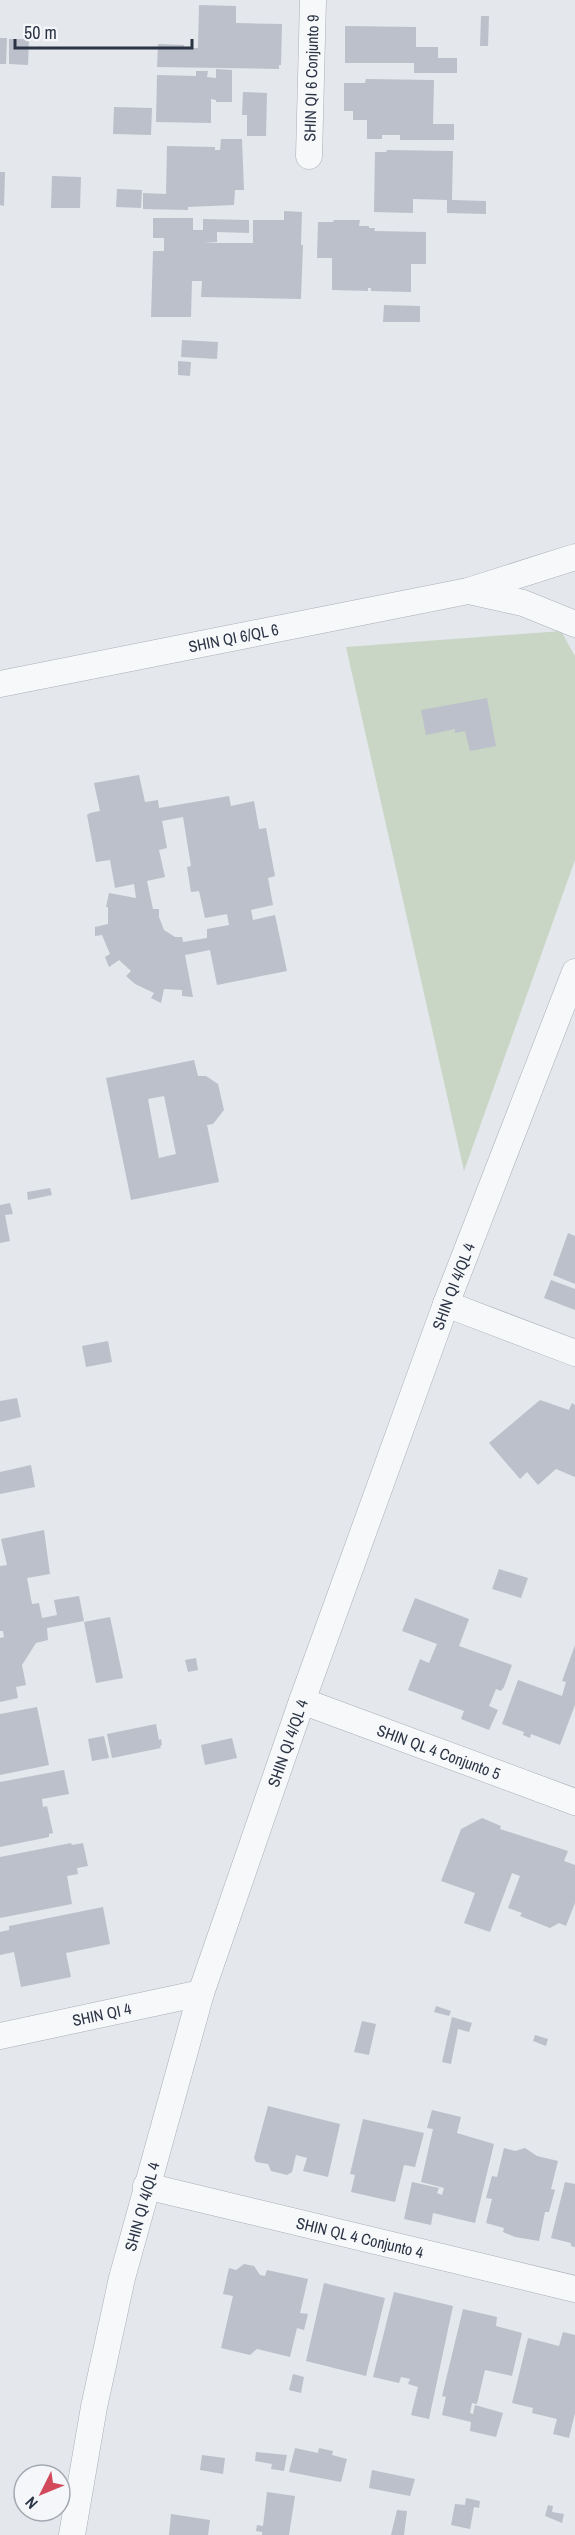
<svg xmlns="http://www.w3.org/2000/svg" width="575" height="2535" viewBox="0 0 575 2535" font-family="'Archivo Narrow',sans-serif">
<rect width="100%" height="100%" fill="#e4e7ec"/>
<path fill="#c9d6c5" d="M561,631L575,656V860L464,1171L346,647Z"/>
<path fill="#bbc0ca" fill-rule="evenodd" d="M199,5L236,6V23L282,24L281,65H279V69L157,67L158,44L184,45V48H198Z
M481,16H489L488,46H480Z
M345,26L416,27V47H438V58H457V73H414V63H345Z
M0,38H7L6,64H0Z
M9,39H29L28,65L9,64Z
M216,69L232,70V102H216V100L211,99V123L156,122L157,75L196,76V71H208L207,77L216,78Z
M366,79L434,80L433,124H454V140H400V135H382V139H367V120H353V111H344V83H365Z
M243,92L267,93L266,136H247V115H242Z
M114,107L152,108L151,135L113,134Z
M221,139H242L244,190H235L234,205L188,207V210L143,209V193L166,194L167,146L215,147V150H220Z
M387,150L453,151L452,200L486,201V214L447,213V200L413,199V213L374,212L375,152H386Z
M0,172H5L4,206L0,205Z
M52,176L81,177L80,208H51Z
M117,189L142,190L141,208L116,207Z
M284,211L302,212L301,245H303L301,299L201,297L202,281H192L191,317H151L153,251H164V238H153V218H193V230H203V219L249,220V233L217,232V242L204,243H253V220H284Z
M334,220H360L359,226H369V228H375L374,231L426,232V264H411V292L371,291V288H368V291L332,290V258H317L318,222H333Z
M384,305L420,306V322H383Z
M182,340L218,342L217,359L181,357Z
M178,361L191,362L190,376L178,375Z
M487,698L496,746L470,751L465,731L455,733V729L426,735L421,710Z
M139,775L145,802L158,800L159,808L229,796L231,806L254,801L259,829L266,828L275,876L268,878L273,905L251,910L253,920L275,915L287,971L217,985L210,950L185,955L193,997L182,996V990L164,989L161,1003L151,998L154,993L135,984L126,976L131,971L119,960L109,967L105,957L110,954L102,935L95,936V927L108,924V907H106L109,893L136,898L134,884L115,888L110,860L96,862L87,815L90,813L100,811L94,783ZM183,817L191,866L187,867L191,892L199,891L205,918L227,914L229,925L207,929V938L183,942L182,937H175L164,930L159,917V909H153L147,881L165,877L159,850L167,848L162,821Z
M194,1060L198,1076H206L218,1084L224,1110L213,1124L207,1125L219,1182L131,1200L106,1078ZM164,1096L176,1154L159,1158L148,1099Z
M50,1188L52,1195L28,1200L27,1192Z
M10,1203L13,1214L5,1215L10,1241L0,1243V1205Z
M568,1233L575,1236V1284L553,1275Z
M551,1280L575,1289V1310L544,1298Z
M108,1341L112,1362L86,1367L82,1346Z
M17,1398L21,1417L0,1422V1401Z
M540,1400L569,1410L572,1403L575,1405V1477L556,1469L538,1485L527,1472L520,1479L489,1443Z
M31,1465L35,1487L0,1494V1472Z
M44,1530L50,1574L27,1578L32,1604L39,1603L42,1618L57,1615L54,1600L79,1596L84,1621L47,1628L48,1640L36,1643L22,1665L26,1685L16,1687L18,1698L0,1702V1638L4,1637L3,1631H0V1566L7,1565L1,1539Z
M499,1569L528,1578L521,1598L492,1589Z
M415,1598L469,1619L459,1646L512,1665L504,1687L501,1691L496,1689L489,1706L498,1710L489,1730L461,1719L464,1711L408,1690L420,1659L429,1663L437,1644L402,1631Z
M110,1617L123,1678L96,1683L84,1622Z
M575,1645V1705L560,1745L531,1734L530,1738L523,1735L524,1732L502,1724L518,1680L562,1696L566,1682L562,1681Z
M196,1658L198,1670L188,1672L185,1660Z
M37,1707L49,1765L0,1775V1714Z
M156,1724L159,1740L161,1739L162,1745L160,1746L161,1748L112,1758L107,1734Z
M104,1736L109,1758L92,1761L88,1739Z
M232,1738L237,1758L205,1765L201,1745Z
M64,1770L69,1794L42,1799L43,1807L47,1806L53,1833L49,1834V1837L0,1847V1782Z
M482,1818L501,1826L500,1829L568,1851L564,1861L575,1865V1903L566,1926L559,1923L550,1928L520,1916L522,1913L508,1908L520,1876L512,1873L490,1932L464,1923L475,1893L441,1881L461,1829Z
M71,1843L72,1845L83,1843L88,1866L77,1868L78,1874L67,1876L72,1904L0,1918V1857Z
M103,1907L110,1944L66,1953L71,1977L21,1987L14,1952L0,1955V1932L9,1930V1926Z
M436,2006L451,2011L449,2016L434,2012Z
M452,2017L472,2023L469,2032L458,2029L451,2064L442,2062Z
M362,2021L376,2024L369,2055L354,2052Z
M535,2035L548,2039L546,2046L533,2041Z
M268,2106L340,2124L328,2177L303,2171L307,2158L296,2155L292,2172L287,2175L271,2171L268,2164L256,2162L254,2158Z
M432,2110L461,2117L457,2133L494,2144L475,2223L433,2213L431,2225L404,2219L412,2182L439,2188L437,2193L442,2195L444,2188L421,2182L433,2129L427,2128Z
M363,2119L424,2133L415,2167L404,2165L395,2202L351,2192L355,2175L350,2174Z
M504,2148L515,2151L525,2148L537,2156L558,2161L551,2189L555,2190L549,2212H545L539,2241L515,2237L503,2232L504,2228L486,2223L492,2199L486,2198L492,2176L497,2177Z
M565,2182L575,2184V2247L571,2246V2243L551,2238Z
M244,2264L254,2266L260,2275L265,2276L267,2270L308,2279L300,2313L308,2314L304,2330L297,2328L290,2357L257,2349L250,2355L221,2348L233,2296L223,2294L229,2268L236,2270Z
M324,2283L385,2298L366,2376L306,2361Z
M394,2292L453,2306L429,2419L411,2415L418,2387L408,2384L410,2379L401,2377L399,2383L373,2377Z
M463,2309L497,2317L496,2326L522,2333L512,2376L485,2370L477,2404L472,2403L470,2413L473,2414L475,2405L503,2413L496,2437L470,2431L471,2422L442,2415L446,2397L442,2396Z
M563,2332L575,2335V2413L569,2438L553,2434L557,2419L532,2413L533,2408L512,2403L528,2338L559,2346Z
M293,2374L304,2377L301,2393L289,2390Z
M295,2448L318,2453L319,2448L333,2451L332,2455L347,2459L341,2482L289,2472Z
M256,2452L287,2455L284,2471L271,2469L272,2464L255,2461Z
M202,2455L225,2458L223,2474L200,2470Z
M372,2470L415,2479L410,2496L369,2488Z
M267,2492L295,2496L289,2535H262V2532L256,2531L257,2525L263,2526Z
M466,2498L480,2501L479,2508L474,2507L470,2529L451,2525L455,2504L465,2505Z
M548,2505L553,2506L552,2512L564,2514L562,2523L545,2516Z
M397,2510L407,2511L404,2535H391Z
M171,2514L210,2520L208,2535H169Z"/>
<g fill="none" stroke-linecap="round" stroke-linejoin="round">
<g stroke="#a9aeb7" stroke-width="27">
<g id="minor">
<path id="s1" d="M309,156L313,0"/>
<path d="M469,591L523,603L575,624"/>
<path id="s2" d="M0,684L468,591L575,557"/>
<path d="M446,1304L575,1353"/>
<path id="s3" d="M302,1701L575,1802"/>
<path id="s4" d="M0,2036L201,1993"/>
<path id="s5" d="M146,2186L575,2289"/>
<path id="s6" d="M72,2535L94,2407L122,2278L201,1993L302,1701L446,1304L575,972"/>
</g>
</g>
<use href="#minor" stroke="#f7f8fa" stroke-width="26"/>
</g>
<g text-anchor="middle" stroke-width="5" stroke-linejoin="round" paint-order="stroke">
<g font-size="16" fill="#2b3445" stroke="#f4f6f9">
<text dy="6" stroke="none"><textPath href="#s1" startOffset="78">SHIN QI 6 Conjunto 9</textPath></text>
<text dy="6" stroke="none"><textPath href="#s2" startOffset="238">SHIN QI 6/QL 6</textPath></text>
<text dy="6" stroke="none"><textPath href="#s6" startOffset="1308">SHIN QI 4/QL 4</textPath></text>
<text dy="6" stroke="none"><textPath href="#s6" startOffset="822">SHIN QI 4/QL 4</textPath></text>
<text dy="6" stroke="none"><textPath href="#s3" startOffset="146">SHIN QL 4 Conjunto 5</textPath></text>
<text dy="6" stroke="none"><textPath href="#s4" startOffset="104">SHIN QI 4</textPath></text>
<text dy="6" stroke="none"><textPath href="#s6" startOffset="336">SHIN QI 4/QL 4</textPath></text>
<text dy="6" stroke="none"><textPath href="#s5" startOffset="220">SHIN QL 4 Conjunto 4</textPath></text>
</g>
</g>
<g transform="translate(42 2493) rotate(227)"><circle r="28" fill="#f4f6f9" stroke="#a4a8b1" stroke-width="1.5"/>
<path d="M0-4.5L10 22L0 15L-10 22Z" fill="#d1495b"/>
<text y="-9" font-size="16" font-weight="bold" text-anchor="middle" fill="#2b3445">N</text>
</g>
<path d="M15 39v9h177v-9" fill="none" stroke="#2b3445" stroke-width="3"/>
<text x="24" y="39" font-size="18" fill="#2b3445" stroke="#f4f6f9" stroke-width="4.5" paint-order="stroke">50 m</text>
</svg>
